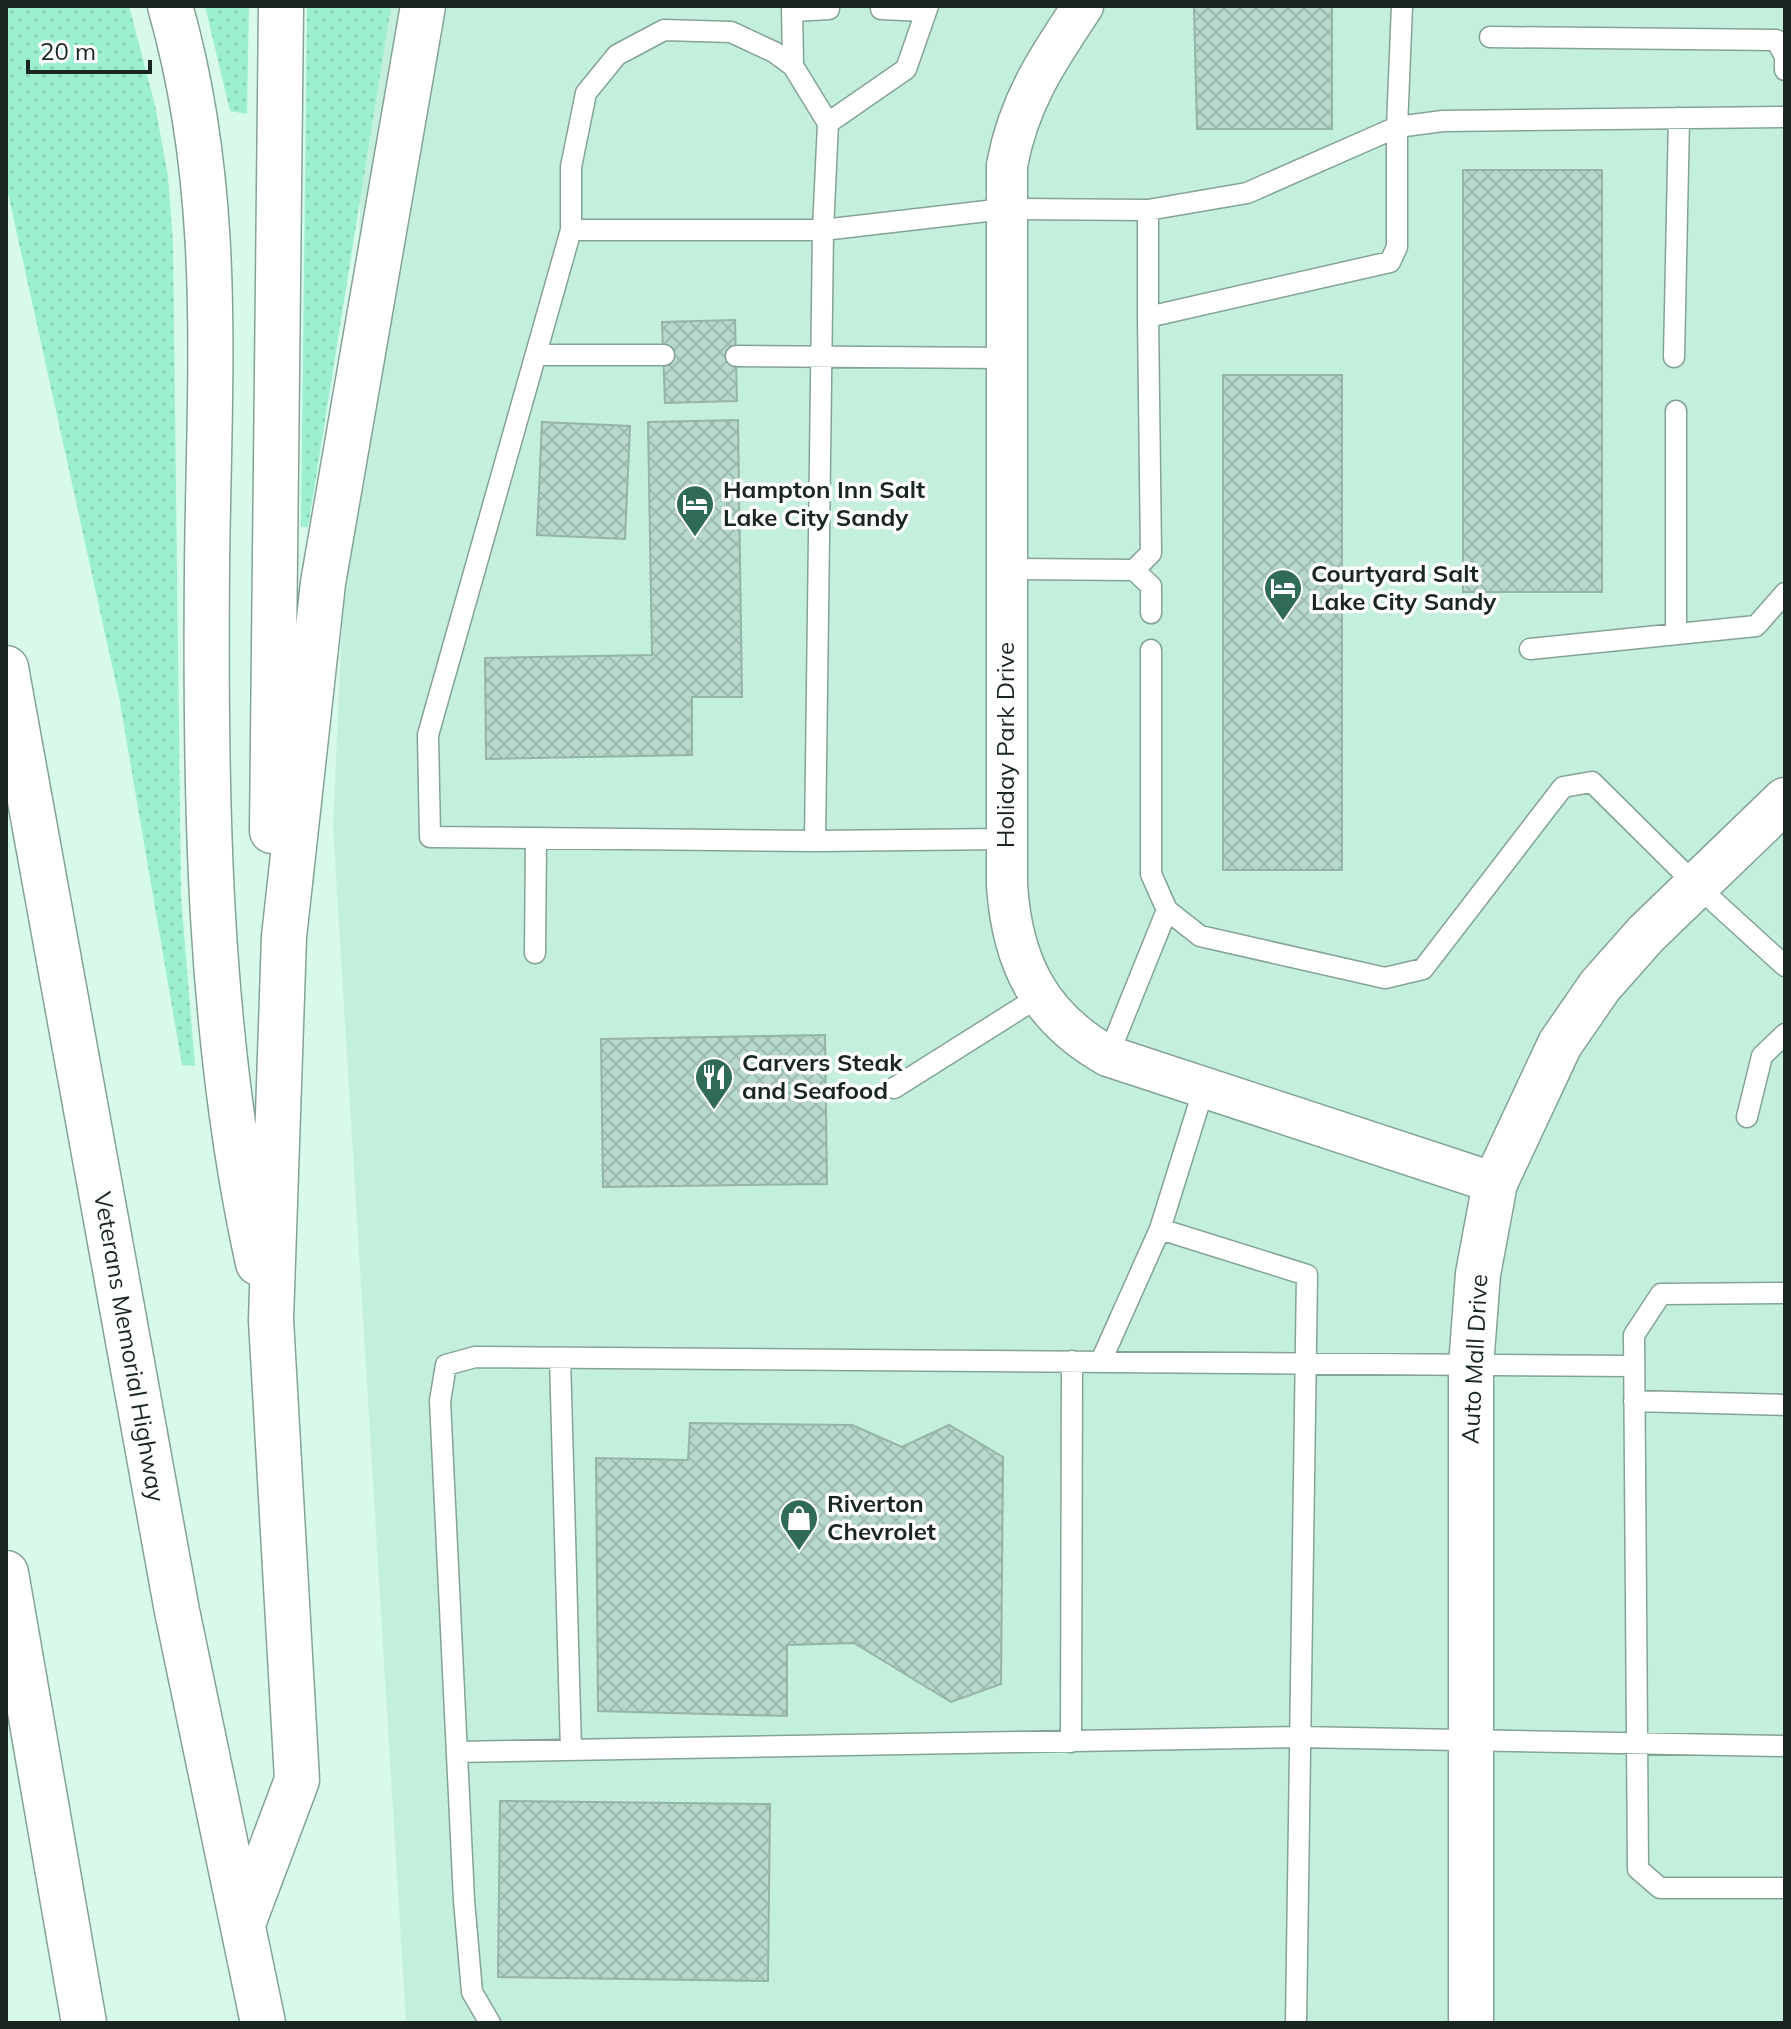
<svg xmlns="http://www.w3.org/2000/svg" width="1791" height="2029" viewBox="0 0 1791 2029" font-family="Mulish,sans-serif">
<defs>
<pattern id="garden-dots" width="8" height="8" patternUnits="userSpaceOnUse" patternTransform="scale(2)"><rect width="8" height="8" fill="#9cf0d0"/><path d="M2 2h.1M6 6h.1" fill="none" stroke="#86ceb2" stroke-width="1.8" stroke-linecap="round"/></pattern>
<pattern id="building-cross-hatch" width="8" height="8" patternUnits="userSpaceOnUse" patternTransform="scale(2)"><rect width="8" height="8" fill="#b7d9cb"/><path d="M0 0l8 8M0 8l8-8" fill="none" stroke="#9dbaae"/></pattern>
</defs>
<rect width="100%" height="100%" fill="#d8faeb"/>
<path fill="#c4efdd" d="M354,6H1785V2023H406L333,827L360,213Z"/>
<path fill="url(#garden-dots)" d="M6,6H129L155,105L168,176L173,243L181,897L195,1066L182,1065L119,697L6,184Z
M205,6H249L247,114L230,111Z
M307,6H391L308,527H301Z"/>
<path fill="url(#building-cross-hatch)" stroke="#94b4a7" stroke-width="2" d="M1194,6H1332V129H1197Z
M1463,170H1602V592H1463Z
M735,320L737,401L665,403L662,322Z
M1223,375H1342V870H1223Z
M738,420L742,697H692V755L486,759L485,658L652,655L648,422Z
M542,422L630,426L625,539L537,535Z
M825,1035L827,1184L603,1187L601,1039Z
M690,1423L852,1425L902,1447L949,1425L1003,1457L1001,1684L951,1702L854,1643L787,1645V1716L598,1711L596,1458L688,1460Z
M500,1801L770,1804L768,1981L498,1977Z"/>
<g fill="none" stroke-linecap="round" stroke-linejoin="round">
<g stroke="#84a396" stroke-width="23">
<path id="service" d="M792,6L793,66
M881,9L926,11
M792,11L829,9
M1490,37L1776,40L1785,56V70
M828,123L906,69L928,6
M571,230V167L586,93L617,55L664,30L731,32L774,52L793,66L828,123L823,230L1004,209L1148,210L1247,193L1397,127L1402,6
M1148,317V210
M536,355H664
M736,356L1005,358
M1674,357L1679,118
M1676,411V634
M1005,569L1134,570L1151,553L1148,317L1390,262L1397,247V127L1443,121L1785,117
M1134,570L1151,586V613
M1530,649L1756,626L1785,593
M1151,650V874L1167,910L1200,936L1385,978L1423,969L1563,787L1592,782L1696,885L1785,966
M815,841L430,837L428,735L571,230H823L815,841L1006,839
M535,953L536,840
M1108,1056L1167,910
M894,1088L1040,996
M1204,1088L1160,1229L1307,1275L1296,2023
M1747,1117L1762,1056L1785,1034
M1785,1293L1661,1294L1634,1335L1638,1869L1660,1888H1785
M560,1358L571,1750
M1101,1361L1160,1229
M1634,1401L1785,1405
M1071,1742L1072,1361
M457,1752L1298,1737L1785,1746
M490,2023L472,1992L464,1900L440,1401L446,1365L475,1357L1634,1366"/>
</g>
<g stroke="#84a396" stroke-width="43">
<path id="minor" d="M1083,6C1047,60 1019,101 1007,165V885C1012,962 1039,1017 1108,1056L1495,1183"/>
</g>
<g stroke="#84a396" stroke-width="47">
<path id="tertiary" d="M1471,2023V1366L1478,1274L1495,1183L1560,1044L1600,986L1646,934L1785,800"/>
</g>
<g stroke="#84a396" stroke-width="47">
<path id="motorway" d="M170,6C224,194 209,375 207,567C205,798 208,1036 258,1263
M6,668L177,1611L263,2023
M272,831L281,6
M6,1573L84,2023
M244,1921L297,1780L271,1320L284,937L323,583L423,6"/>
</g>
<use href="#service" stroke="#fff" stroke-width="20"/>
<use href="#minor" stroke="#fff" stroke-width="40"/>
<use href="#tertiary" stroke="#fff" stroke-width="44"/>
<use href="#motorway" stroke="#fff" stroke-width="44"/>
</g>
<defs>
<g id="hotel-pin" transform="scale(2)"><path d="M0 17L-7.5 6A9.5 9.5 0 1 1 7.5 6Z" fill="#2f6b56" stroke="#fff"/><path d="M-6-4.5h1.5V1H6V5H4.5V3h-9V5H-6ZM-4 0a1.8 1.8 0 1 1 3.6 0ZM.5 0V-2.5h3Q6-2.5 6 0Z" fill="#fff"/></g>
<g id="restaurant-pin" transform="scale(2)"><path d="M0 17L-7.5 6A9.5 9.5 0 1 1 7.5 6Z" fill="#2f6b56" stroke="#fff"/><path d="M-5-6h1v4h1v-4h1v4h1v-4h1v5L-1.5 .5V6h-2V.5L-5-1ZM5-6V6H3V1.5H1.5Q1.5-4 5-6Z" fill="#fff"/></g>
<g id="shop-pin" transform="scale(2)"><path d="M0 17L-7.5 6A9.5 9.5 0 1 1 7.5 6Z" fill="#2f6b56" stroke="#fff"/><path d="M-5-2.5h2.3a2.7 3.5 0 0 1 5.4 0H5L5.5 6h-11ZM-1.5-2.5h3a1.5 2.3 0 0 0-3 0Z" fill="#fff"/></g>
</defs>
<g fill-rule="evenodd">
<use href="#hotel-pin" x="695" y="504"/>
<use href="#hotel-pin" x="1283" y="588"/>
<use href="#restaurant-pin" x="714" y="1077"/>
<use href="#shop-pin" x="799" y="1518"/>
</g>
<g text-anchor="middle" stroke-width="7" stroke-linejoin="round" paint-order="stroke">
<g font-size="24" font-weight="bold" fill="#192621" stroke="#fff" text-anchor="start">
<text x="723" y="498">Hampton Inn Salt<tspan x="723" dy="28">Lake City Sandy</tspan></text>
<text x="1311" y="582">Courtyard Salt<tspan x="1311" dy="28">Lake City Sandy</tspan></text>
<text x="742" y="1071">Carvers Steak<tspan x="742" dy="28">and Seafood</tspan></text>
<text x="827" y="1512">Riverton<tspan x="827" dy="28">Chevrolet</tspan></text>
</g>
<g font-size="24" fill="#192621" stroke="#fff">
<text transform="translate(1006 745) rotate(-90)" y="8">Holiday Park Drive</text>
<text transform="translate(129 1347) rotate(80)" y="8">Veterans Memorial Highway</text>
<text transform="translate(1475 1359) rotate(-87)" y="8">Auto Mall Drive</text>
</g>
</g>
<rect width="1791" height="2029" fill="none" stroke="#192621" stroke-width="16"/>
<path d="M28 60v12h122v-12" fill="none" stroke="#192621" stroke-width="4"/>
<text x="40" y="60" font-size="24" fill="#192621" stroke="#ffffff" stroke-width="6" paint-order="stroke">20 m</text>
</svg>
